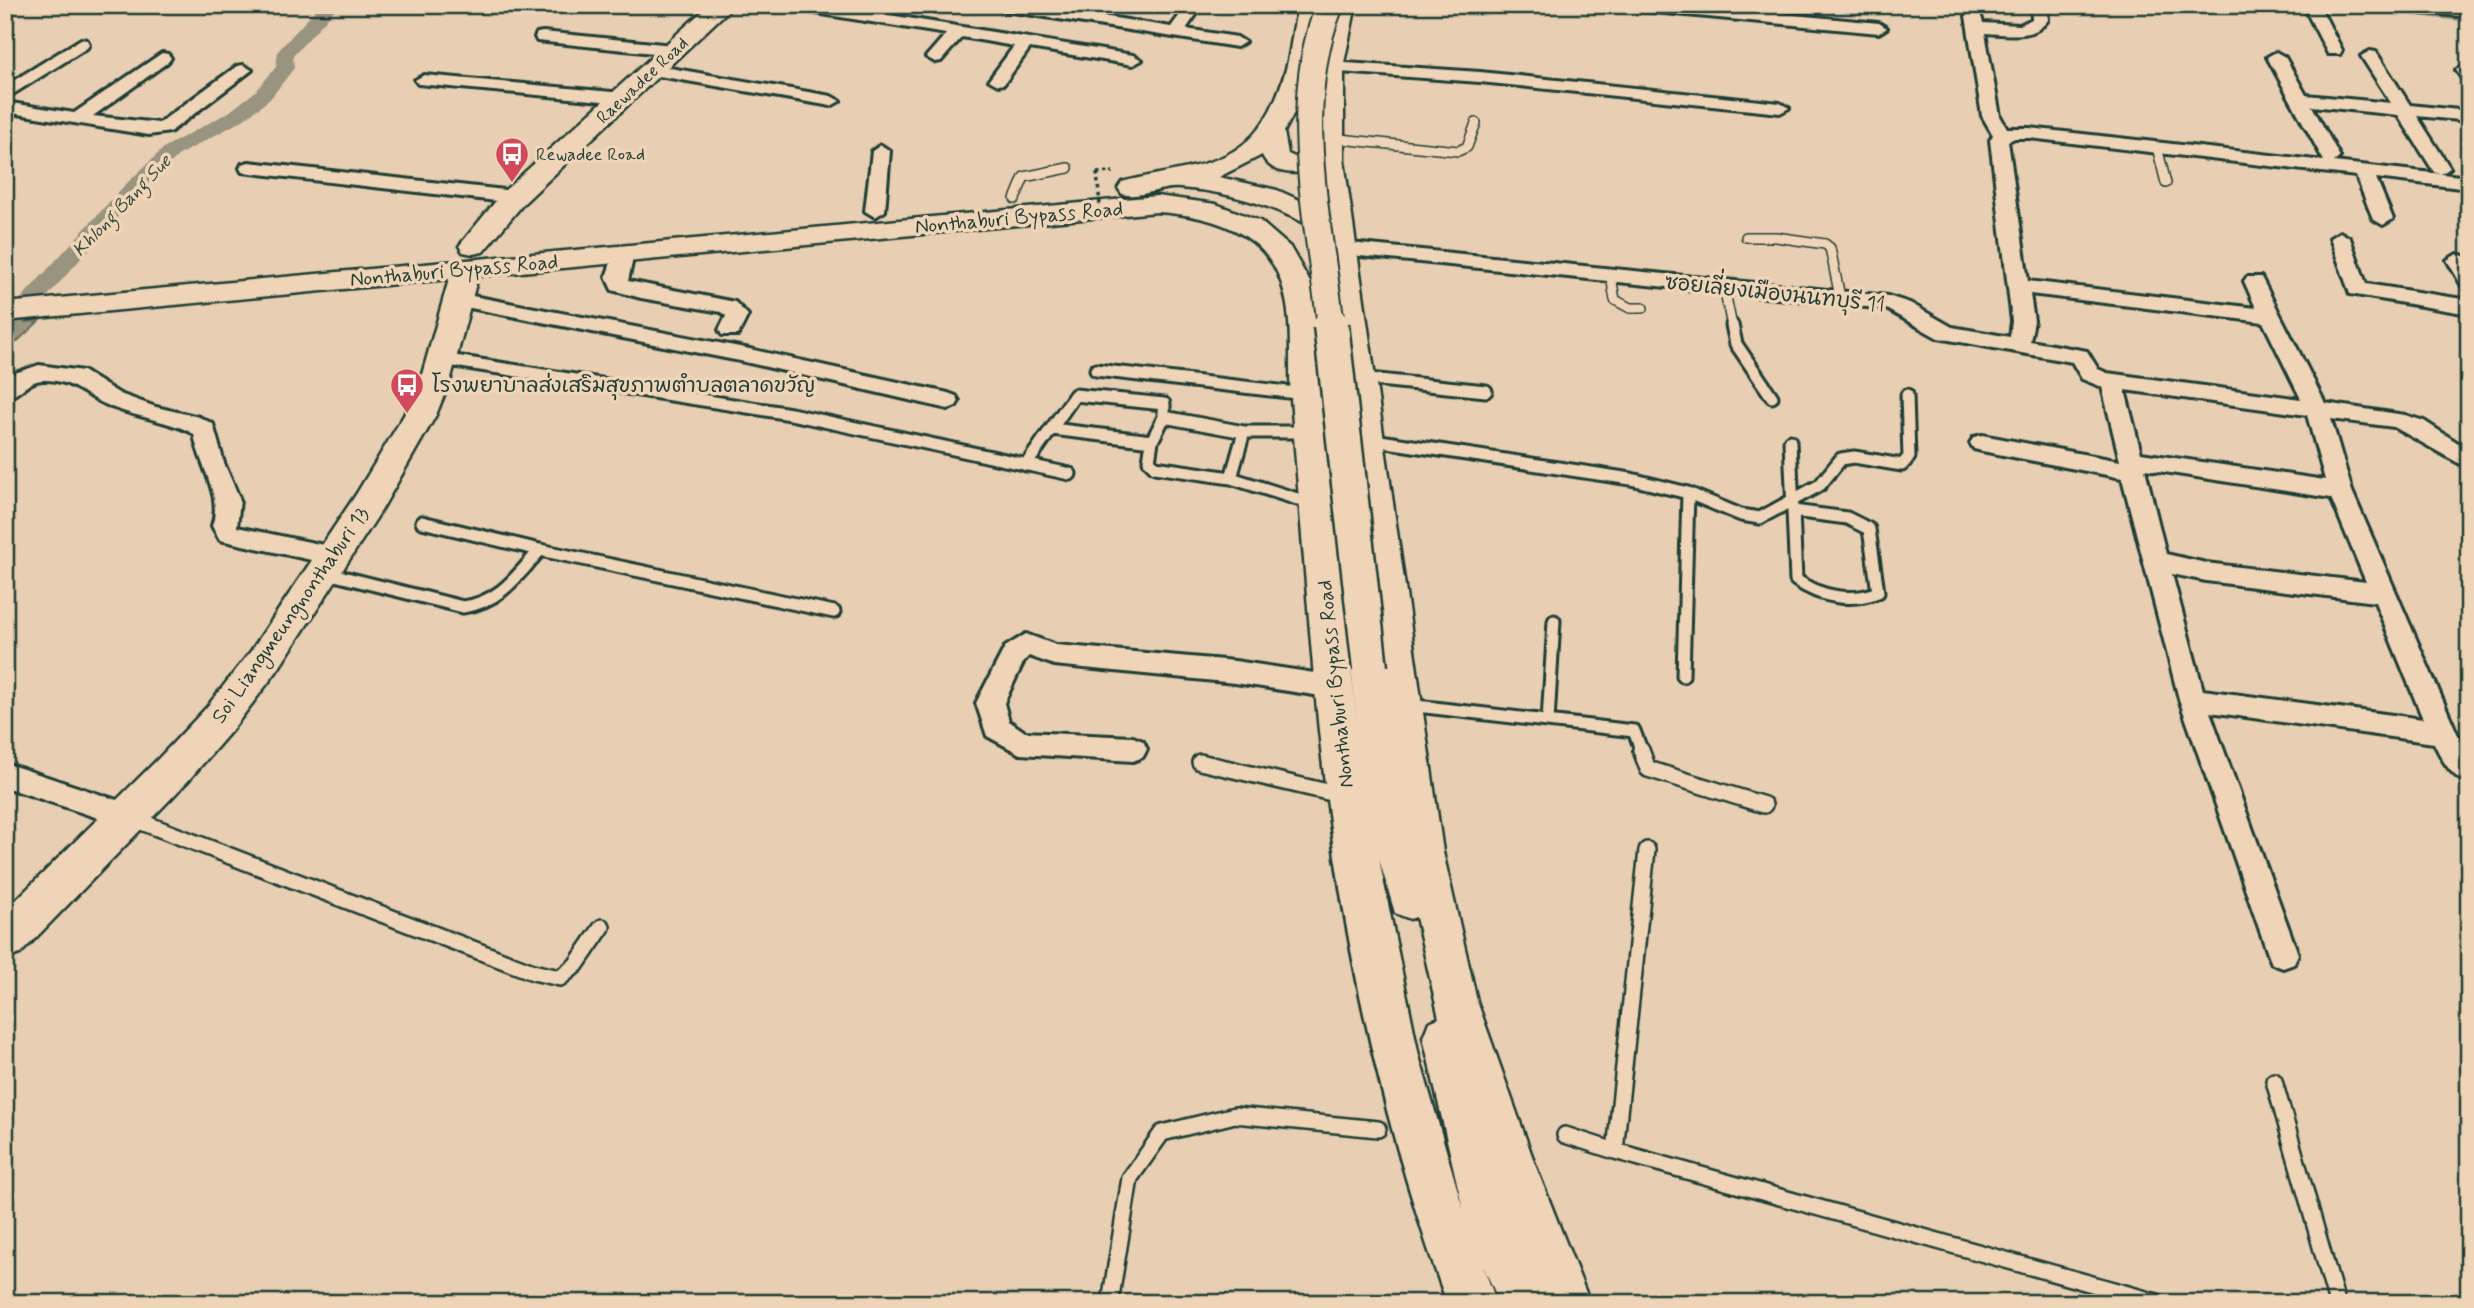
<svg xmlns="http://www.w3.org/2000/svg" width="2474" height="1308" viewBox="0 0 2474 1308" font-family="Mynerve,'Playpen Sans Thai',sans-serif">
<rect width="100%" height="100%" fill="#e8ceb2"/>
<filter id="ink" filterUnits="userSpaceOnUse"><feTurbulence type="fractalNoise" baseFrequency=".0143" numOctaves="2"/><feDisplacementMap in="SourceGraphic" scale="14" xChannelSelector="R" yChannelSelector="G"/><feConvolveMatrix kernelMatrix="1 2 1 2 8 2 1 2 1" color-interpolation-filters="sRGB"/></filter>
<g filter="url(#ink)">
<path fill="#989480" stroke="#687162" stroke-width="2" d="M39,321L5,353V324Z"/>
<g fill="none" stroke-linecap="round" stroke-linejoin="round">
<path fill="#989480" fill-rule="evenodd" d="M320,5H339L293,56L294,68L270,99L243,120L179,155L138,194L13,335L5,337V316L124,186L165,147L229,112L256,91L276,67L278,51Z
M2351,5H2410L2469,12V22L2360,10Z"/>
<g stroke="#1f3d34" stroke-width="12">
<path id="lane-far2" d="M1330,138L1458,151L1467,147L1476,123
M2157,147L2166,183
M1015,199L1024,177L1068,168
M1746,237H1776L1825,244L1830,248L1840,297
M1611,276L1615,300L1630,308H1643
M1724,288L1732,326"/>
</g>
<g stroke="#1f3d34" stroke-width="17">
<path id="lane-far1" d="M1732,325L1736,344L1772,397
M442,359L791,414L1070,474
M1096,370L1305,394
M1359,378L1486,391
M1052,429L1152,441L1164,417L1244,432H1308
M1367,439L1631,479L1688,493L1741,515L1760,518L1820,485L1841,459L1854,457L1902,465L1909,457L1907,395
M1152,441L1149,461L1155,467L1231,478L1313,504
M1790,441L1796,580C1820,597 1851,603 1878,592L1869,529L1847,518L1793,511
M1026,465L1075,395L1164,404V417
M1231,478L1244,432
M422,522L540,550
M323,572L463,607C500,602 517,576 540,550L834,612
M1683,676L1688,493
M1408,705L1634,731L1642,752
M1548,721L1554,621"/>
</g>
<g stroke="#1f3d34" stroke-width="20">
<path id="lane" d="M1641,750L1648,769L1764,805
M1200,762L1340,795
M131,818L533,972L560,978L576,965L602,927
M2274,1081L2337,1303
M1565,1135L1615,1151L1647,850
M1615,1151L2160,1303
M1110,1303L1130,1178L1162,1133L1235,1115L1378,1129"/>
</g>
<g stroke="#1f3d34" stroke-width="6">
<path id="street" d="M789,5H829L1133,55L1142,60L1133,65L1030,48L1004,84L998,85L989,80L1014,46L962,37L941,61L935,62L926,57L946,34L797,10Z
M993,5H1034L1171,27L1187,5H1203L1186,29L1237,37L1245,42L1237,47L1001,10Z
M1624,5H1687L1879,23L1887,28L1879,33L1632,10Z
M2031,5H2047L2048,20C2034,40 2007,34 1985,33L2000,116L2007,128H2029L2324,161L2267,57L2276,52L2285,57L2306,95L2391,103L2361,56L2370,51L2376,52L2410,105L2469,111V121L2417,116L2450,168L2441,174L2434,172L2398,115L2312,106L2340,157L2334,162L2469,177V189L2376,178L2393,219L2383,225L2373,219L2356,176L2029,138H2015L2008,141L2028,281L2256,308L2244,281L2247,277H2261L2325,403L2405,415L2424,421L2469,450V469L2394,427L2331,419L2352,491L2457,733L2469,752V784C2451,777 2442,760 2434,743L2210,712L2298,954L2294,964L2283,968L2272,964L2268,954L2179,699L2122,478L1982,451L1974,449L1970,443L1974,437L1982,435L2120,461L2102,387L2082,379L2072,362L1938,338L1886,309L1340,254L1330,248L1340,242L1888,296L1910,303L1952,327L2010,337L2012,321L1990,140L1993,135L1982,116L1966,16L1974,11L1980,13L1983,23L2020,25L2032,19ZM2030,294L2263,322L2301,399L2107,373L2098,369L2087,351L2030,341L2034,321ZM2125,390L2307,415L2325,480L2141,453ZM2145,469L2331,498L2366,582L2206,563L2166,554ZM2172,574L2206,581L2375,602L2423,719L2203,690Z
M2303,5H2319L2342,50L2340,54H2328Z
M2391,5L2469,7V17L2399,10Z
M543,32L673,45L681,50L673,55L537,41L535,37L537,33Z
M81,39L87,40L89,44L87,48L5,99V86Z
M162,53L168,54L171,58L168,62L93,116L159,123L237,66L243,65L252,70L170,132L149,135L5,112V102L74,113Z
M1331,62L1480,72L1780,103L1789,108L1780,113L1480,82L1325,71L1322,67Z
M653,65L831,96L840,101L831,106L647,74L644,70L647,66Z
M2465,65L2469,66V81L2463,80L2456,70Z
M424,75L623,93L632,98L623,103L418,84L415,80Z
M881,145L890,151L885,211L875,217L865,211L872,151Z
M249,162L514,191L524,197L514,203L242,172L240,168L242,164Z
M2340,232L2350,238L2366,284L2469,300V314L2350,294L2330,238Z
M624,248L634,254L628,281L735,302L748,315L738,335H722L719,330L726,316L721,312L641,298L612,290L606,277L614,254Z
M2457,254L2464,256L2469,263V288L2462,286L2447,260Z
M457,293L745,348L948,393L956,396L959,401L956,406L948,409L745,362L450,304L447,299L450,294Z
M39,365L83,371L120,394L156,407L199,417L213,424L224,463L240,500L237,527L343,549L346,556L343,563L334,565L220,540L212,526C223,495 199,466 194,434C172,421 133,417 107,405C84,395 70,379 43,380C28,380 19,396 5,399V381L15,373Z
M1026,634L1056,645L1235,661L1334,676L1343,679L1347,687L1343,695L1334,698L1235,683L1054,665L1029,656L1024,661L1004,703L1009,721L1025,732L1133,737L1143,741L1147,749L1143,757L1133,761L1020,754L987,736L976,703L1005,647Z
M5,763L138,807L142,816L138,825L128,828L5,787Z"/>
</g>
<g stroke="#1f3d34" stroke-width="5">
<path id="secondary" d="M709,5H734L524,203L483,252L473,254L463,252L459,246L504,191Z
M1299,5H1321L1314,53L1301,99L1284,132L1288,154L1297,158L1317,140L1320,63L1334,5H1356L1344,63V161L1443,852L1477,1001L1536,1167L1590,1303H1500L1483,1266L1497,1303H1447C1374,1103 1332,889 1314,678C1306,585 1298,491 1291,398C1288,357 1295,312 1278,274C1257,227 1203,215 1157,212L478,276L451,378L436,415L381,511L277,671L232,730L187,782L20,954L5,960V911L159,758L206,708L251,651L357,493L404,415L421,378L449,279L5,321V303L1157,196L1216,204L1260,221L1290,247L1311,284L1318,315L1322,396L1358,731L1351,668L1357,658L1370,653L1379,656L1327,235C1280,208 1234,192 1180,188C1160,186 1142,199 1122,194L1118,188L1122,182C1209,161 1257,170 1286,69C1292,48 1292,26 1299,5ZM1262,155C1271,176 1300,176 1319,167L1324,211L1277,190L1219,177ZM1379,859L1395,913L1410,919L1416,917L1439,1018L1429,1022L1423,1037L1463,1209L1419,1056Z"/>
</g>
<path stroke="#1f3d34" stroke-width="3.5" stroke-dasharray="3.5 3.5" stroke-linecap="butt" d="M1097,173L1113,172"/>
<use href="#lane-far2" stroke="#f0d4b7" stroke-width="9"/>
<use href="#lane-far1" stroke="#f0d4b7" stroke-width="11"/>
<use href="#lane" stroke="#f0d4b7" stroke-width="15"/>
<use href="#street" fill="#f0d4b7" fill-rule="evenodd"/>
<use href="#secondary" fill="#f0d4b7" fill-rule="evenodd"/>
<g stroke="#1f3d34" stroke-width="30" stroke-linecap="butt">
<path id="secondary-bridge-far1" d="M1330,5C1289,103 1319,224 1331,326"/>
</g>
<g stroke="#1f3d34" stroke-width="39" stroke-linecap="butt">
<path id="secondary-bridge" d="M1331,325L1370,668"/>
</g>
<path stroke="#1f3d34" stroke-width="3.5" stroke-dasharray="3.5 3.5" stroke-linecap="butt" d="M1097,173L1101,216"/>
<use href="#secondary-bridge-far1" stroke="#f0d4b7" stroke-width="26"/>
<use href="#secondary-bridge" stroke="#f0d4b7" stroke-width="34"/>
</g>
</g>
<defs>
<g id="bus-pin" transform="scale(1.75)"><path d="M0 17L-7.5 6A9.5 9.5 0 1 1 7.5 6Z" fill="#d1495b" stroke="#f0d4b7"/><path d="M-5-6H5V4H4V6H2V4H-2V6H-4V4H-5ZM-3.5-4V0h7V-4ZM-3.5 1.2v1.5H-2V1.2ZM2 1.2v1.5H3.5V1.2Z" fill="#fff"/></g>
</defs>
<g fill-rule="evenodd">
<use href="#bus-pin" x="512" y="154"/>
<use href="#bus-pin" x="407" y="385"/>
</g>
<g text-anchor="middle" stroke-width="7" stroke-linejoin="round" paint-order="stroke">
<g font-size="18" fill="#1f3d34" stroke="#f0d4b7">
<text transform="translate(642 80) rotate(-43)" y="6">Raewadee Road</text>
</g>
<g font-size="18" fill="#1f3d34" stroke="#f0d4b7" text-anchor="start">
<text x="536" y="160">Rewadee Road</text>
</g>
<g font-size="19" font-style="italic" fill="#314a3f" stroke="#f0d4b7">
<text transform="translate(121 205) rotate(-46)" y="7">Khlong Bang Sue</text>
</g>
<g font-size="21" fill="#1f3d34" stroke="#f0d4b7">
<text transform="translate(1019 217) rotate(-5)" y="7">Nonthaburi Bypass Road</text>
<text transform="translate(454 270) rotate(-5)" y="7">Nonthaburi Bypass Road</text>
<text transform="translate(1775 293) rotate(6)" y="7">ซอยเลี่ยงเมืองนนทบุรี 11</text>
<text transform="translate(290 615) rotate(-55)" y="7">Soi Liangmeungnonthaburi 13</text>
<text transform="translate(1335 684) rotate(-96)" y="7">Nonthaburi Bypass Road</text>
</g>
<g font-size="21" fill="#1f3d34" stroke="#f0d4b7" text-anchor="start">
<text x="432" y="392">โรงพยาบาลส่งเสริมสุขภาพตำบลตลาดขวัญ</text>
</g>
</g>
<rect width="2474" height="1308" fill="none" stroke="#f0d4b7" stroke-width="28"/>
<rect x="14" y="14" width="2446" height="1280" fill="none" stroke="#1f3d34" stroke-width="2.5" filter="url(#ink)"/>
</svg>
